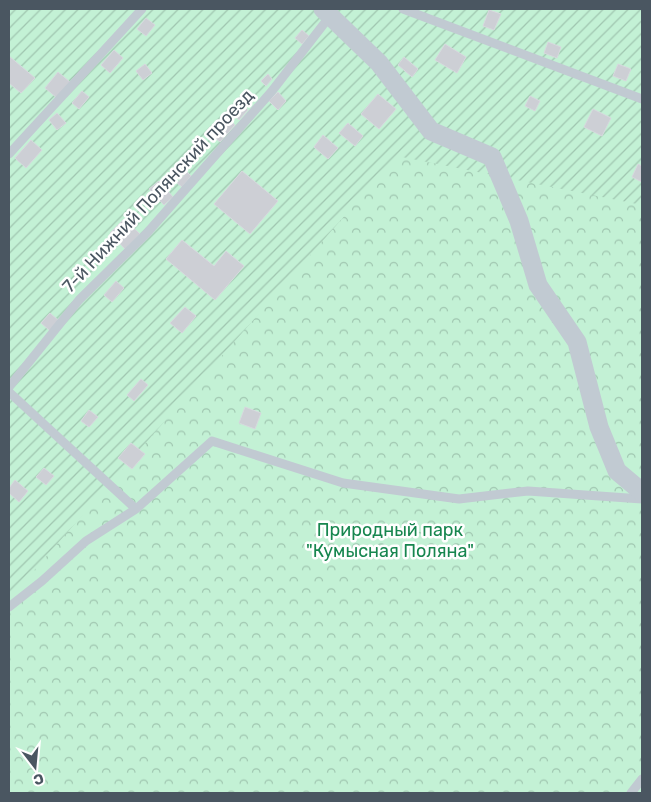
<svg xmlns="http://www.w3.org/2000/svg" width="651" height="802" viewBox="0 0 651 802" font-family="Rubik,sans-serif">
<defs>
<pattern id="forest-crowns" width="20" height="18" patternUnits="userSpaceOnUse" patternTransform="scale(1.25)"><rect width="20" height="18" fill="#c3f1d5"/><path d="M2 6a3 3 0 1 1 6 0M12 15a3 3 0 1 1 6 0" fill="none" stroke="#a0c6b0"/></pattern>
<pattern id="garden-furrows" width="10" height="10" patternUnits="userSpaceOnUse" patternTransform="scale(1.25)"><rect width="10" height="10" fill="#c3f1d5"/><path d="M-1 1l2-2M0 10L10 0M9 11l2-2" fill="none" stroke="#a0c6b0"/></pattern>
</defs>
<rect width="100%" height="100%" fill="#f5f3f3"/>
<path fill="url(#forest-crowns)" d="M396,151L642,198V793H9V586Z"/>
<path fill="url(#garden-furrows)" d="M9,9H642V205L397,156L9,599Z"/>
<path fill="#cdcfd5" stroke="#d7d9de" d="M489,10L501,14L494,30L483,26Z
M146,18L155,25L146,36L137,29Z
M302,30L309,36L302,44L295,38Z
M548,42L561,47L557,58L544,53Z
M445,44L466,57L457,73L435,60Z
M114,50L123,58L110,73L101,65Z
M9,56L35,78L21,93L9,83Z
M404,57L418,69L412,77L398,65Z
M145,64L152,73L143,80L136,71Z
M618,64L631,69L626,81L613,76Z
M58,72L70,82L57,98L45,88Z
M268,74L272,79L266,86L261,81Z
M82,91L89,97L79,109L72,103Z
M278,92L286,101L278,110L269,101Z
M378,94L396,109L379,129L361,114Z
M530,96L540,101L535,111L525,106Z
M243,105L248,110L239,120L234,115Z
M593,109L611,118L602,136L584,127Z
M57,113L66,123L57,130L49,120Z
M228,119L235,125L220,142L213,136Z
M348,123L363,136L355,146L339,133Z
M323,135L338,148L328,159L314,147Z
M31,140L42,150L26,168L15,158Z
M638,164L642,166V182L632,177Z
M242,171L278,201L250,234L214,204Z
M187,172L191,176L182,187L177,183Z
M159,181L173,197L164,205L149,189Z
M124,219L140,234L125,249L110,233Z
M182,240L214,266L226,251L244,266L215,300L166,259Z
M116,281L124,288L112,302L104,295Z
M185,307L196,316L182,333L170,323Z
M50,313L59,321L50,331L41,323Z
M141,379L148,385L134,401L127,395Z
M245,407L261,413L255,429L239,423Z
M89,410L98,417L89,427L81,421Z
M131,443L145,454L132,469L118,458Z
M44,468L54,476L46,485L36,477Z
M15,480L28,491L19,502L9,493V488Z"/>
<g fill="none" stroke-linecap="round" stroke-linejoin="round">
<path stroke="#c1cad2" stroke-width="9" d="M403,9L642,99
M9,154L142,9
M9,387L79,300L147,233L272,91L330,16
M9,392L136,509L212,441L343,483L459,499L528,491L642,499
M9,607L42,581L86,541L136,509
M631,793L642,779"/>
<path stroke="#c1cad2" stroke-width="19" d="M323,9L379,63L431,131L492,157L519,221L538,285L577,342L599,427L617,471L642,492"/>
</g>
<g text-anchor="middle" stroke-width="5" stroke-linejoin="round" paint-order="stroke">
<g font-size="18" fill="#4a5661" stroke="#fff">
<text transform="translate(158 191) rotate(-47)" y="6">7-й Нижний Полянский проезд</text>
</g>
<g font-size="18" fill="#17864f" stroke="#fff">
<text x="390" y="536">Природный парк<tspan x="390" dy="21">"Кумысная Поляна"</tspan></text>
</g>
</g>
<rect width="651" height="802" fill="none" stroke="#4a5661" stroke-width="20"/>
<g transform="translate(35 767) rotate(164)" stroke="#ffffff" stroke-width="4" paint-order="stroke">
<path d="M0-4L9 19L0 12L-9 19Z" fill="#4a5661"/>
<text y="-8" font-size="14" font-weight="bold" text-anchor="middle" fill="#4a5661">С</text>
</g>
</svg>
